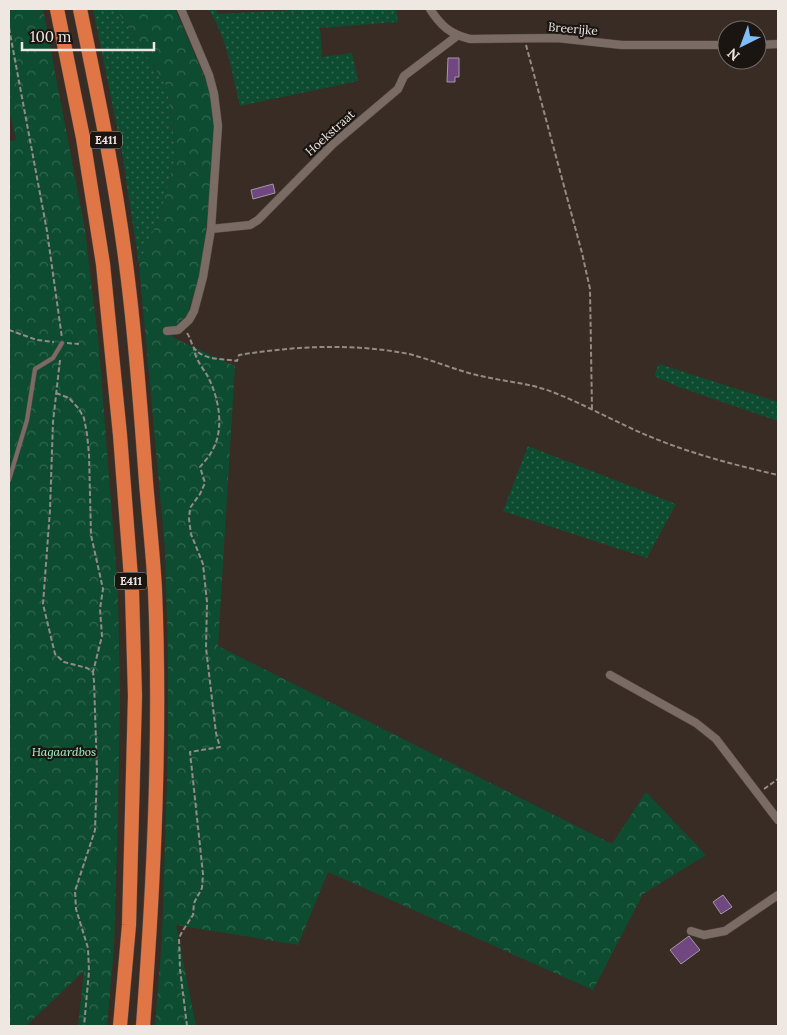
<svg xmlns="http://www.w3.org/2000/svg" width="787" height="1035" viewBox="0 0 787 1035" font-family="Lora,serif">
<defs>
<pattern id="green-dots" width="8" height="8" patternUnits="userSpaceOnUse" patternTransform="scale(1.25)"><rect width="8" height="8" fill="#0d4c31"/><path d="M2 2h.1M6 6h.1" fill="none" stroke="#31664f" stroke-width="1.8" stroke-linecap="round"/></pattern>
<pattern id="forest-crowns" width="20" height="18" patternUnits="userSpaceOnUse" patternTransform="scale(1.25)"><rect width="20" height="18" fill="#0d4c31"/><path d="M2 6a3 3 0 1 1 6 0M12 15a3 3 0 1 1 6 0" fill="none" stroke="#31664f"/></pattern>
</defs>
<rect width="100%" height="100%" fill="#382c25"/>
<path fill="url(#green-dots)" d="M93,9H116L167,87L176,154L161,213L139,264L121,147Z
M208,9H216L218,14L314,9H396L398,22L320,28L322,57L352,53L358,81L240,106C232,73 227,37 208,9Z
M659,364L778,402V421L679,387L654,376Z
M528,446L676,504L647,558L503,511Z"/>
<path fill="url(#forest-crowns)" d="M9,9H43L85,230L99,348L118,592L120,695L118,813L114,948L107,1026H78L84,971L26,1026H9V142L16,139L9,110Z
M116,9H175L206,81L213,104L215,129L203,264L187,315L173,328L169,329L170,335L178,340L235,366L218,646L612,844L646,792L706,855L643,894L593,990L328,872L298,945L176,925L196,1026H155L162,938L168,749V652L165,549L139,264L161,213L176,154L167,87Z"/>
<path fill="#714780" stroke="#a49aa8" d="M448,58H459V77H455V82H447Z
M273,184L275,193L253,199L251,190Z
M723,895L732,907L721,914L713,902Z
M689,936L700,950L681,964L670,950Z"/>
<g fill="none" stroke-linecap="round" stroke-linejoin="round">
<g stroke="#554b45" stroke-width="5">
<path id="lane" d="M9,480L27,420L35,369L53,358L62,343"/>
</g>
<g stroke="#554b45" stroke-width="9">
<path id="street" d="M430,9C441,26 450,34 470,39L557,38L622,45H727
M757,45L778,44
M211,229L250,225L258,220L333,144L398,89L404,76L457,36
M167,331L178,330L189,320L194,311L203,277L211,229L218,126L214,94L209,75L181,9
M610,675L696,723L716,739L778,820
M691,931L704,935L725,931L778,895"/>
</g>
<g stroke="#554b45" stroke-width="15">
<path id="highway" d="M57,9L83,138L103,264L120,435L132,591L135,696L132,812L129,925L120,1026
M80,9C98,96 116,183 127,272C136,342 141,412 146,482C149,518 153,554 155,590C161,735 154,881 143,1026"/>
</g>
<path stroke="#958b85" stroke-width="2" stroke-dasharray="5 2.5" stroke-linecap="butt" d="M9,28L47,231L62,338
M526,45L582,253L590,289L592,410
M9,330L37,340L54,342
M187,333C190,337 191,343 194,348C204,361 222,358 237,361L239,355C295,346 353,343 409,354C433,360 457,371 481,376C506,382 531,383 555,393C588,406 619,424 651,437C692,454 735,465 778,475
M67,343L79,344
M60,360L53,422L50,510L43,604L55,654L64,662L87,668L93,672L94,681L97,772L95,830L75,891L76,909L88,948L89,971L84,1026
M56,393L69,398L79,409L84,418L87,434L89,454L91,535L103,589L100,609L102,636L93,672
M764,789L778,779
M187,1026L180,969L179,938L182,932L193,915L194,903L202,888L203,874L190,752L220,747L216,733L206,648L207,602L203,564L191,534L189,519L190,508L200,494L205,483L200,467C204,462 209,457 212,451C225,429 219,397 207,375C202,367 194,357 194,347"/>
<use href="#lane" stroke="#7a6c64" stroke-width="4"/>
<use href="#street" stroke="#7a6c64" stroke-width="8"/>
<use href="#highway" stroke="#e07545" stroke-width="14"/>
</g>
<g text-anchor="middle" stroke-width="4.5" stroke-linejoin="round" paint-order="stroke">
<g fill="#1b1512" stroke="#afa8a4" stroke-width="1">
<rect x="90" y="131.5" width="32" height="17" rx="4"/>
<rect x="115" y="572.5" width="32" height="17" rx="4"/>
</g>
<g font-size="11" font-weight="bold" fill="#efe7e2">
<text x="106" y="144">E411</text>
<text x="131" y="585">E411</text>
</g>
<g font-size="12" fill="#efe7e2" stroke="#1b1512">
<text transform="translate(573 29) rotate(5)" y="4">Breerijke</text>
<text transform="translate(330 133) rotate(-42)" y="4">Hoekstraat</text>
</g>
<g font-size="12" font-style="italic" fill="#a5facc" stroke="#1b1512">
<text x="64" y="756">Hagaardbos</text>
</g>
</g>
<rect width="787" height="1035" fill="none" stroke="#efe7e2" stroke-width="20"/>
<g transform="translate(742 45) rotate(222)"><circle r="24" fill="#1b1512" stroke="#706965"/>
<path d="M0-4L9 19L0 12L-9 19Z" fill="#80bdfa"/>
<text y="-8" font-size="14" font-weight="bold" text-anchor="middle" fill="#efe7e2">N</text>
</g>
<path d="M22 42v8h132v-8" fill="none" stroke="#efe7e2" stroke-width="2.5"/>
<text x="30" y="42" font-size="15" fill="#efe7e2" stroke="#1b1512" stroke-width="4" paint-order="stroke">100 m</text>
</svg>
